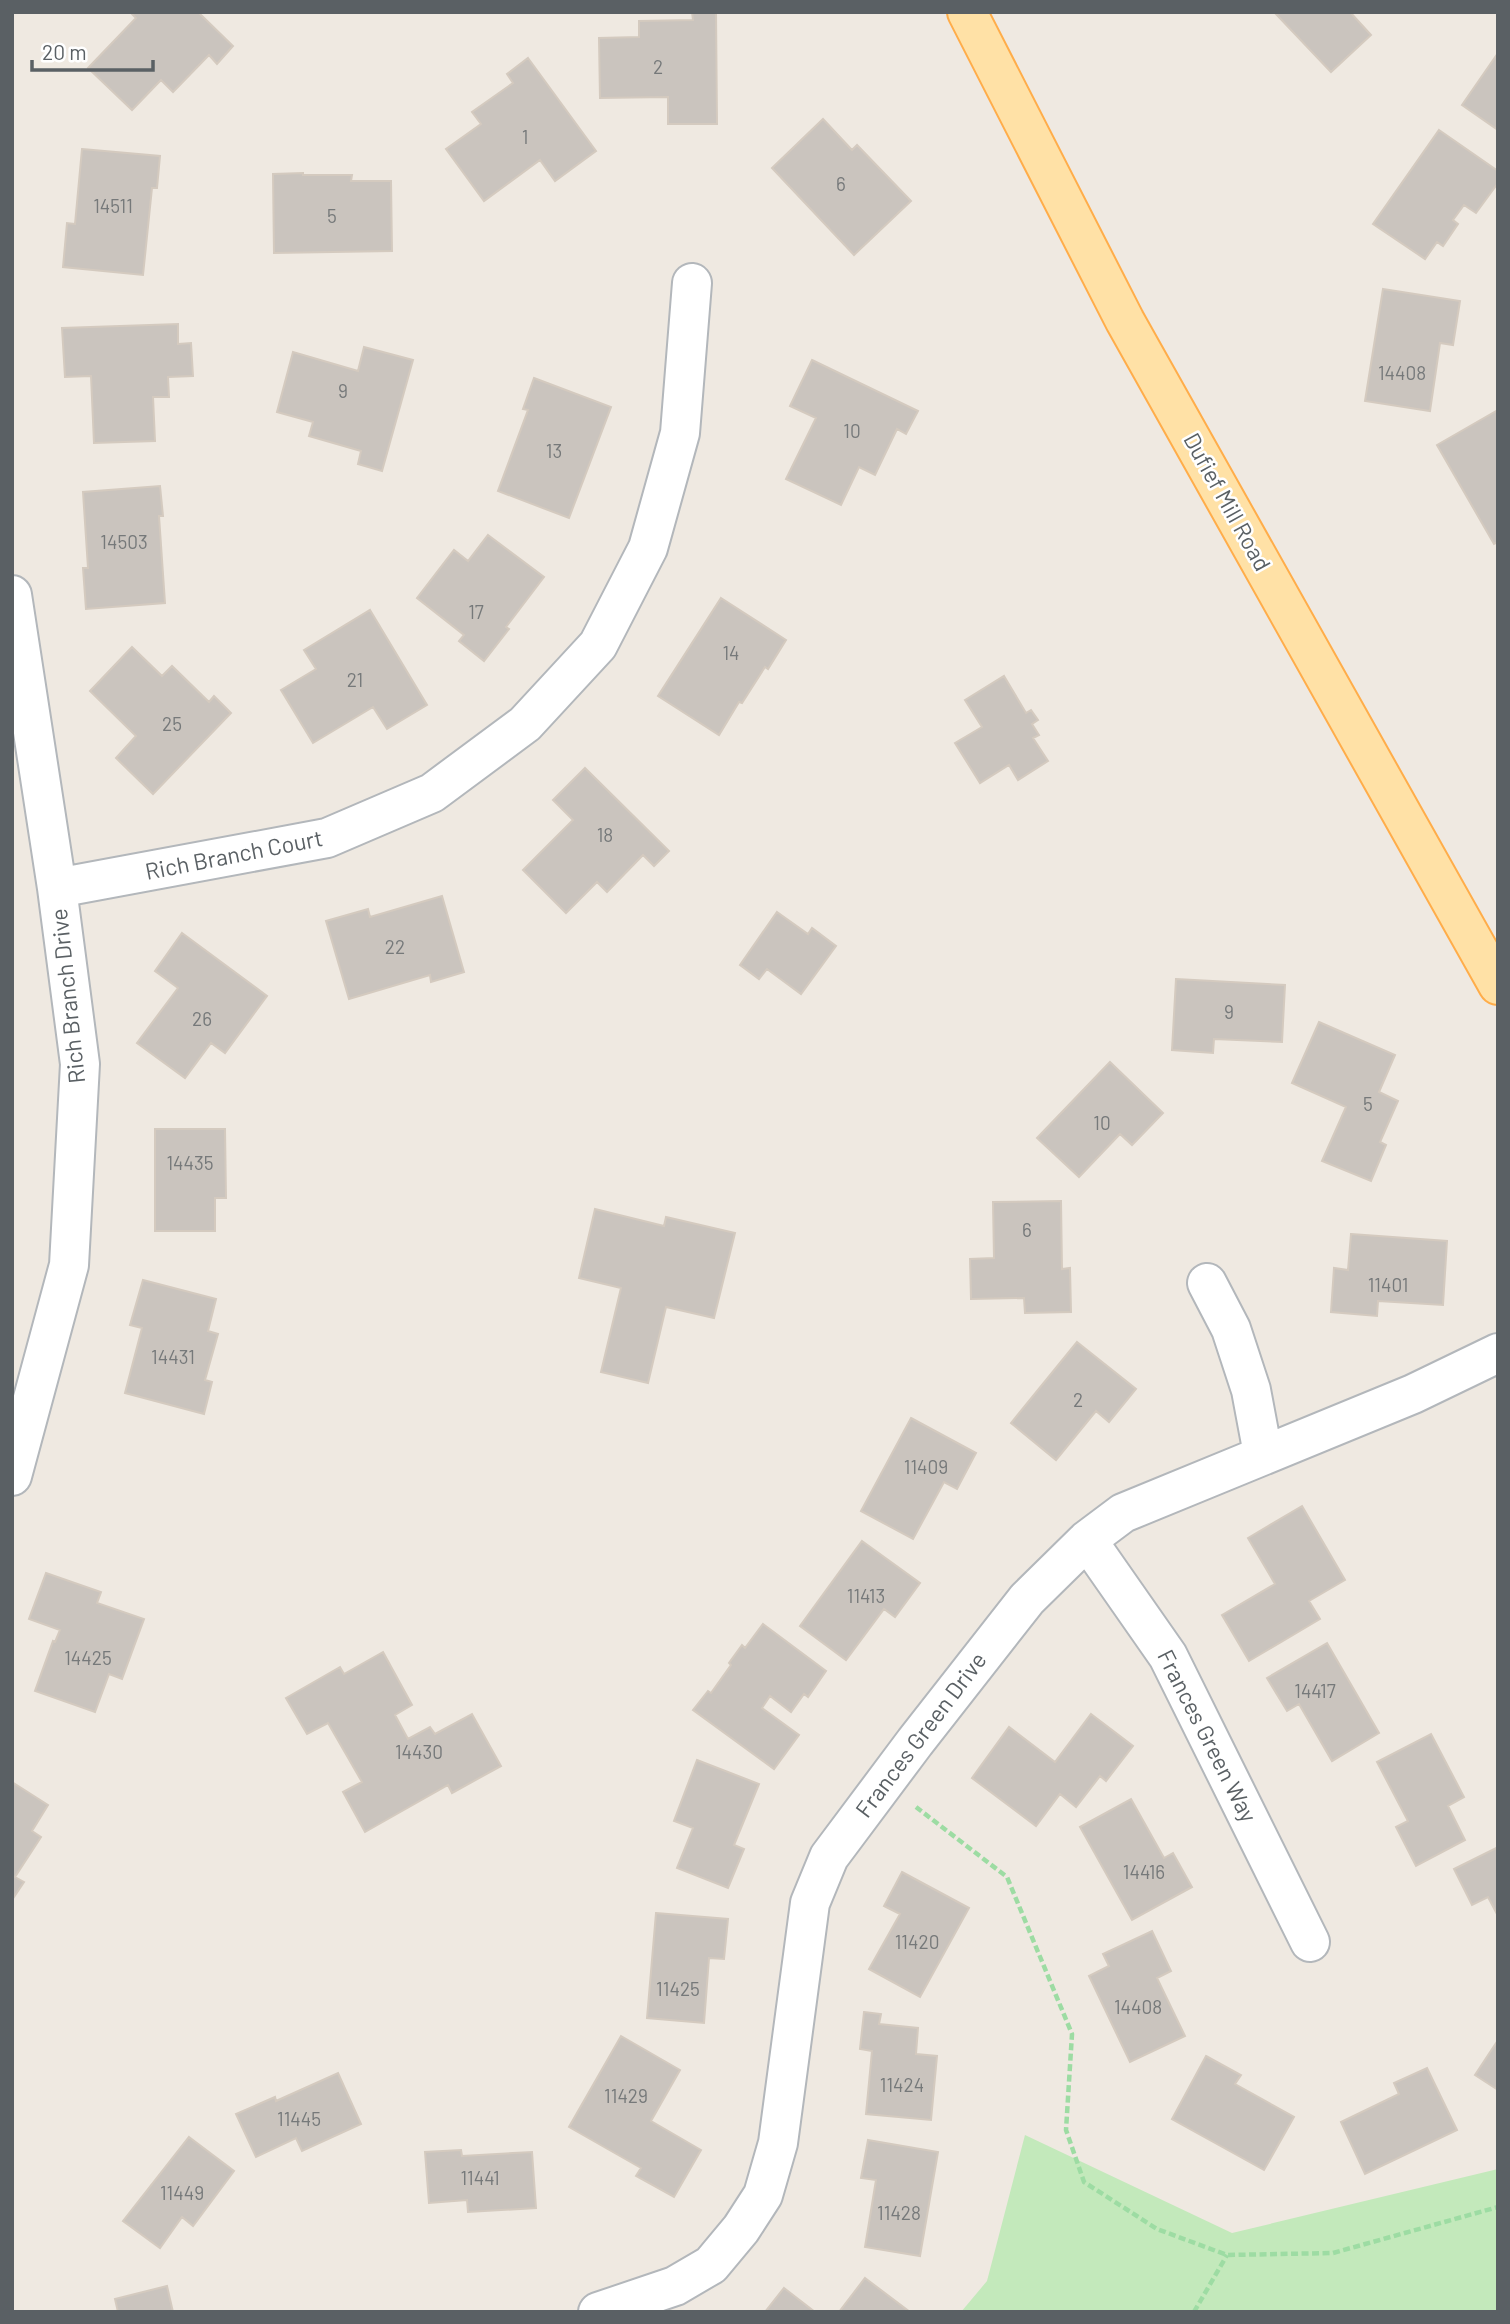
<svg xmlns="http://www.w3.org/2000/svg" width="1510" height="2324" viewBox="0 0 1510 2324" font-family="Barlow,sans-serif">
<rect width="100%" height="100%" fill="#efe9e1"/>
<path fill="#c3e9bb" d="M1025,2135L1232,2233L1498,2169V2312H961L987,2281Z"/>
<path fill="#cac4be" stroke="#d4cabf" stroke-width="2" d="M130,12H198L233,46L217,64L209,55L173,92L161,80L132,110L88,68L136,18Z
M692,12H716L717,124H668V97L600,98L599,38L639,37V21L693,20Z
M1274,12H1350L1371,35L1331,72Z
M1498,53V130L1462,105Z
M528,58L596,151L555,181L540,160L484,201L446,149L481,124L472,112L513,83L507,74Z
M823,119L852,150L857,145L911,201L854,255L772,168Z
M1439,130L1498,171V183L1476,213L1464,205L1453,220L1458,224L1443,246L1437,242L1425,259L1373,224Z
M82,149L160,156L157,188H152L143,275L63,267L67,223L75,224Z
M303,173V175H352L351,181H391L392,251L274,253L273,174Z
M1383,289L1460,301L1453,345L1440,343L1430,411L1365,401Z
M178,324V344L191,343L193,376L168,377L169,397H153L155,441L94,443L91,376L65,377L62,328Z
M364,347L413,360L382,471L358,464L361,451L309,436L313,422L277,412L293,352L358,371Z
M812,360L918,411L906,434L897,429L875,475L859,467L841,505L786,479L816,418L790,406Z
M534,378L611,407L569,518L498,491L528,410L523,409Z
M1498,410V542L1494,544L1437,445Z
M160,486L163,516H159L165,603L86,609L83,568H88L83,492Z
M488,535L544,577L506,627L509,629L484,661L459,641L464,635L417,598L454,550L468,561Z
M721,598L786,640L768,669L765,667L742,703L739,702L719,735L658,696Z
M370,610L427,705L387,729L373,707L313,743L281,690L316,669L304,650Z
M132,647L162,676L172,666L209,702L214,696L231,713L153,794L116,758L136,736L90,691Z
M1004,676L1026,713L1031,710L1038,720L1032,724L1039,735L1033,738L1048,761L1018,780L1009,765L980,783L955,743L982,727L965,700Z
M585,768L669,851L654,866L643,855L607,892L597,882L566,913L523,870L573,820L553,800Z
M442,896L464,972L431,982L430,975L349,999L326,921L368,909L370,917Z
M777,912L808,934L812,928L836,946L801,994L767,969L759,979L740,965Z
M182,933L267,996L225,1053L211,1043L185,1078L137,1043L178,988L155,971Z
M1176,979L1285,985L1282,1042L1214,1039L1213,1053L1172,1050Z
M1319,1022L1395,1055L1379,1092L1398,1101L1380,1142L1386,1145L1371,1181L1322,1161L1346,1107L1292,1083Z
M1110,1062L1163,1113L1132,1145L1120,1134L1079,1177L1037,1138Z
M155,1129H225L226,1198H215V1231H155Z
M1061,1201L1062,1269L1070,1268L1071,1312L1025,1313L1024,1298L971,1299L970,1259L994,1258L993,1202Z
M595,1209L664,1226L666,1217L735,1233L714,1318L666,1307L648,1383L601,1372L621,1288L579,1278Z
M1351,1234L1447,1241L1443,1305L1378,1301L1377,1316L1331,1312L1334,1268L1348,1270Z
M143,1280L216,1299L208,1331L218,1334L205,1380L212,1382L204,1414L125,1393L142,1328L130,1325Z
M1077,1342L1136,1389L1109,1422L1096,1411L1056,1460L1011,1423Z
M911,1418L976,1453L957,1489L944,1482L913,1539L861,1511Z
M1302,1506L1345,1580L1309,1601L1320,1619L1249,1661L1222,1615L1275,1584L1248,1538Z
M862,1541L920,1583L895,1617L884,1609L846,1660L800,1626Z
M46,1573L101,1592L97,1603L144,1619L122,1679L109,1674L95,1712L35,1691L53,1641L55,1642L60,1630L29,1619Z
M763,1624L826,1671L808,1697L804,1694L791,1712L770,1696L762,1708L799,1735L774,1769L693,1710L708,1691L711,1693L731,1665L729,1663L742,1645L745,1648Z
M1327,1643L1379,1733L1332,1761L1299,1704L1287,1711L1267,1678Z
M383,1652L412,1705L395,1715L408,1739L430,1727L435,1734L472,1714L501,1766L452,1793L448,1785L365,1832L343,1792L362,1782L328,1723L307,1734L286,1698L340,1667L344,1674Z
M1091,1714L1133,1746L1106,1781L1100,1776L1076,1807L1060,1794L1036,1826L972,1778L1009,1727L1055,1762Z
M1431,1734L1464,1797L1448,1806L1465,1840L1416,1866L1396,1827L1408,1821L1377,1762Z
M697,1760L759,1784L734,1845L744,1849L728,1888L677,1868L693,1828L674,1821Z
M12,1782L48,1805L32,1831L41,1837L15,1877L24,1882L12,1900Z
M1131,1799L1164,1858L1173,1853L1192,1887L1132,1920L1080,1827Z
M1498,1847V1916L1488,1897L1472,1905L1454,1869Z
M902,1872L969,1908L920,1997L869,1969L900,1914L884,1906Z
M656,1913L728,1919L724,1959L709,1958L704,2023L647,2018Z
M1152,1931L1171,1971L1157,1978L1185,2036L1130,2062L1089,1976L1109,1966L1103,1954Z
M864,2012L881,2014L879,2024L918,2028L916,2054L937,2056L931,2120L866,2114L872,2051L860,2049Z
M621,2036L680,2070L651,2121L701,2150L674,2197L636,2176L641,2168L569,2127Z
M1498,2040V2090L1475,2075Z
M1206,2056L1241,2075L1235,2084L1294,2117L1264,2170L1172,2119Z
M1427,2068L1457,2130L1365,2174L1341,2122L1399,2094L1394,2083Z
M338,2073L361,2124L302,2151L296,2138L256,2157L236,2114L275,2097L276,2101Z
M189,2137L234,2171L193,2226L182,2217L160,2248L123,2221Z
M868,2140L938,2152L920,2256L865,2247L876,2180L861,2178Z
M461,2150L462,2156L532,2152L536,2208L468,2212L467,2200L429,2203L425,2152Z
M865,2278L910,2312H839Z
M167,2286L173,2312H118L115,2299Z
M784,2288L815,2312H765Z"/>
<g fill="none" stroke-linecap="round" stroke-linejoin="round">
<g stroke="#b3b7bb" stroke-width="42">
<path id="minor" d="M12,595L57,888L80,1064L69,1265L12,1476
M57,888L327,838L432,793L525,724L598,645L648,548L680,433L692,283
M1207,1283L1231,1329L1251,1390L1263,1454
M1087,1540L1168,1656L1310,1942
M598,2312L675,2286L711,2265L741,2229L763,2195L778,2143L810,1903L829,1857L915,1742L1027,1599L1087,1540L1123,1513L1413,1394L1498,1353"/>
</g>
<g stroke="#ffad4a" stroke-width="42">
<path id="major" d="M967,12L1125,321L1498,985"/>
</g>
<path stroke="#9ddca3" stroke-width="4.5" stroke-dasharray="7 3.5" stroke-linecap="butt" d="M916,1807L1007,1877L1072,2034L1066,2130L1084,2182L1157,2229L1227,2255L1333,2253L1498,2207
M1194,2312L1227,2255"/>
<use href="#minor" stroke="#fff" stroke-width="38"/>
<use href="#major" stroke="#ffe1a6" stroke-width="38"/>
</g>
<g text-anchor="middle" stroke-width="5" stroke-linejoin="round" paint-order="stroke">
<g font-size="19" fill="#76797a">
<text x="658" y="74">2</text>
<text x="525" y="144">1</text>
<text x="841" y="191">6</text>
<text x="113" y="213">14511</text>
<text x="332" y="223">5</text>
<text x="1402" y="380">14408</text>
<text x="343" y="398">9</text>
<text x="852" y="438">10</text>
<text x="554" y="458">13</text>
<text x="124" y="549">14503</text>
<text x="476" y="619">17</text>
<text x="731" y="660">14</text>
<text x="355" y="687">21</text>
<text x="172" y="731">25</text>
<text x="605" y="842">18</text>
<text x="395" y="954">22</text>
<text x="1229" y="1019">9</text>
<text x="202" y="1026">26</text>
<text x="1368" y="1111">5</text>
<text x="1102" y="1130">10</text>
<text x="190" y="1170">14435</text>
<text x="1027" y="1237">6</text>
<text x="1388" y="1292">11401</text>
<text x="173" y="1364">14431</text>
<text x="1078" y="1407">2</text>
<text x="926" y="1474">11409</text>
<text x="866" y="1603">11413</text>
<text x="88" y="1665">14425</text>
<text x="1315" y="1698">14417</text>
<text x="419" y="1759">14430</text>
<text x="1144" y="1879">14416</text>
<text x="917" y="1949">11420</text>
<text x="678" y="1996">11425</text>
<text x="1138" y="2014">14408</text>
<text x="902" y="2092">11424</text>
<text x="626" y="2103">11429</text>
<text x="299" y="2126">11445</text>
<text x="480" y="2185">11441</text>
<text x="182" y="2200">11449</text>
<text x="899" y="2220">11428</text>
</g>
<g font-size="23" fill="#5a6064" stroke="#fff">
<text transform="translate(1227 502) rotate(61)" y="8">Dufief Mill Road</text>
<text transform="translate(234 855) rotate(-11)" y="8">Rich Branch Court</text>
<text transform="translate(68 996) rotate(-96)" y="8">Rich Branch Drive</text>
<text transform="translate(921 1735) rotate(-53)" y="8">Frances Green Drive</text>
<text transform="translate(1207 1736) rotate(63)" y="8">Frances Green Way</text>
</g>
</g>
<rect width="1510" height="2324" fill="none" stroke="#5a6064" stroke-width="28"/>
<path d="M32 60v10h121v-10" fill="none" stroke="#5a6064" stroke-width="3.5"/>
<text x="42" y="60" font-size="21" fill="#5a6064" stroke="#ffffff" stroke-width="5" paint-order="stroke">20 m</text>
</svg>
